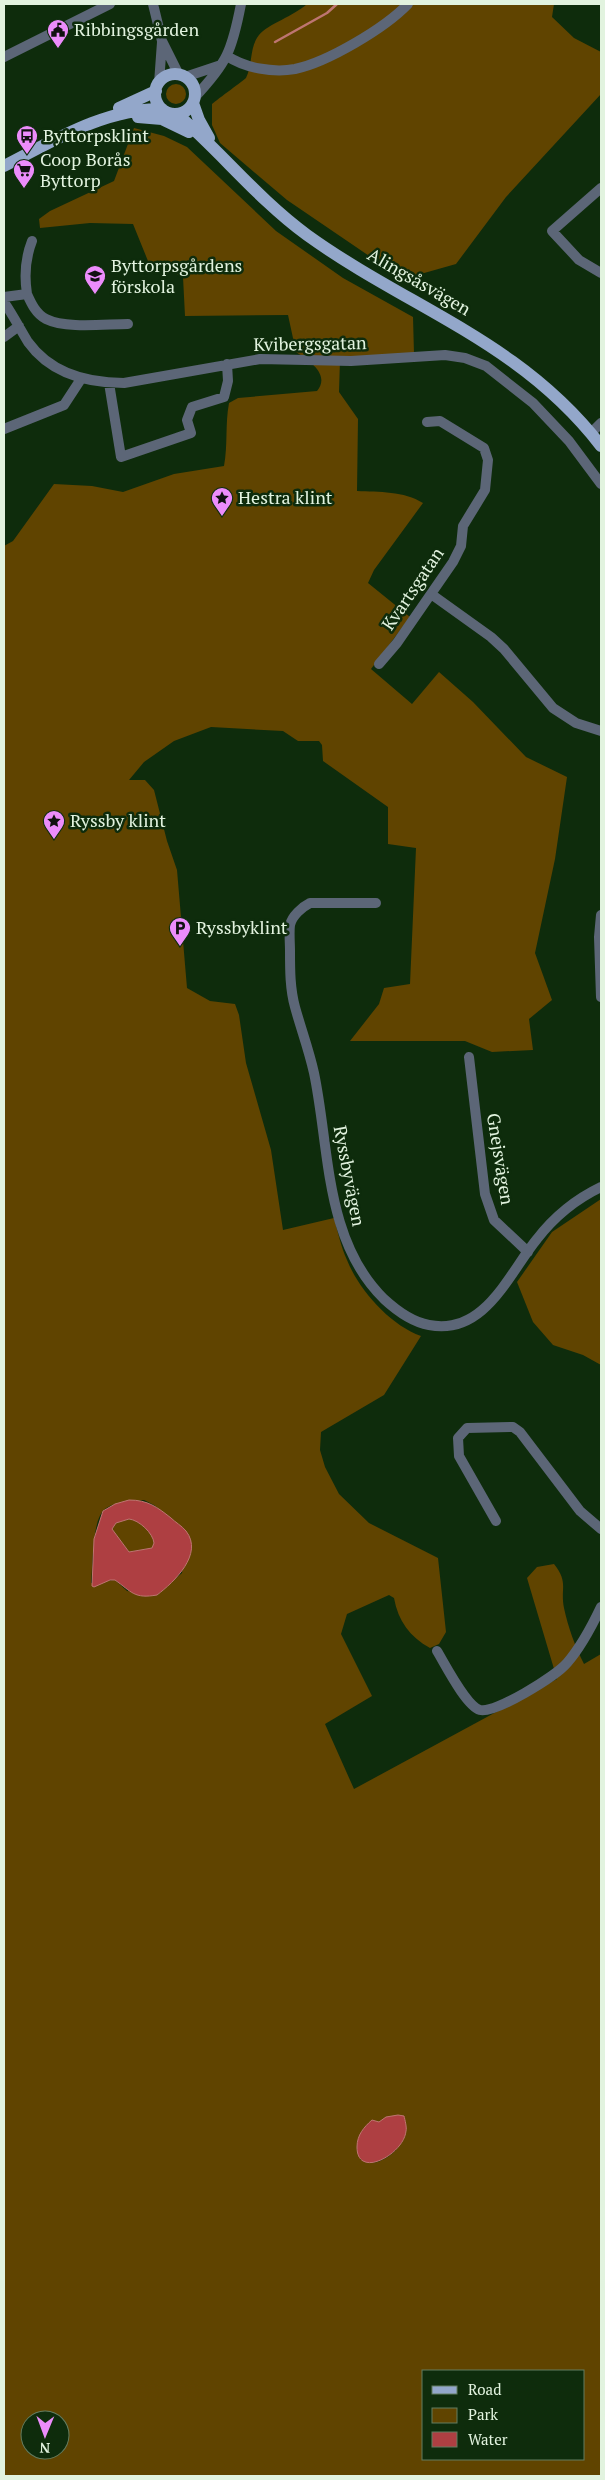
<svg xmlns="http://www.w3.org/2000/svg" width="605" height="2480" viewBox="0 0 605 2480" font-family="'PT Serif',serif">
<rect width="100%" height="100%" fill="#0e2c0c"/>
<path fill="#604400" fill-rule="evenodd" d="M307,4H554L552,17L574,38L601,52V94L506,197L456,264L403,279L287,200L220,143L212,125V104C218,99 244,80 246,78C253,64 249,48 259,35C268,24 294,16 307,4Z
M166 94a10 10 0 1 1 20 0a10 10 0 1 1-20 0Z
M134,128L164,136L187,147L276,231L343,278L413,317L414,354L340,360L339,392L358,419L357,491C379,492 404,491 423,503L374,570L368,583L410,617L371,669L412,704L439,672L473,702L526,757L567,777L555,859L535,953L552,1000L529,1019L533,1050L492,1052L465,1041H350L379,1004L384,988L410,984L416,848L388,844V807L323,761L322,745L319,741H298L283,731L211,727L174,741L144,762L129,780H145L154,790L167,841L177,870L187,988L210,1001L235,1004L239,1015L246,1063L271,1150L283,1230L334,1218C338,1232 341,1247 347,1260C359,1290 390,1325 421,1336L384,1395L321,1432L320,1450L325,1467L339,1494L369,1523L438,1558L446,1632L439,1644L430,1648C410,1637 398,1621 394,1598L389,1595L347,1614L341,1634L372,1696L325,1724L354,1789L557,1679L527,1578L537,1567L554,1564C569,1583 560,1588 564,1608C568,1627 575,1646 584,1664L601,1654V2476H4V546L13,541L54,484L92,486L123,492L174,474L224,466C228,445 225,424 229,403L238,398L317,391C331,374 308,360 296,352L288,315L185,316L183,277L148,261L133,224L90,223L40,228L39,219L50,211L114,181ZM144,1500L154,1505L186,1531L182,1573L157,1595L127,1591L115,1580L91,1583C93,1566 92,1523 103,1511C112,1501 132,1502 144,1500ZM405,2120C405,2125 405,2132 404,2136C400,2152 375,2171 360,2159ZM424,2371H584V2459H424ZM30,2420H60V2450H30Z
M601,1199V1365L583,1355L553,1345L533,1322L517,1282L552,1232Z
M129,1519C139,1520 153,1533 154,1543L152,1548L129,1552L112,1529L116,1523Z"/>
<path fill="#ae3f42" stroke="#be7571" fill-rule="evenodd" d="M129,1500C148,1500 157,1507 171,1518C175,1522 182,1526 186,1531C204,1554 174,1582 157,1595C134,1599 132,1592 115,1580H110L94,1587L92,1586L94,1539L103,1511L115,1504ZM129,1519C139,1520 153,1533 154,1543L152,1548L129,1552L112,1529L116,1523Z
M398,2115L404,2116C405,2120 407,2128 406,2131C404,2154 357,2180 357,2147C357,2135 364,2127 372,2120L379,2122L386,2117Z"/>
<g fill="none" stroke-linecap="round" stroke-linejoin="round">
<path stroke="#be7571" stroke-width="2.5" d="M275,42L327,13L337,4"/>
<path stroke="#5c6677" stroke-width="10" d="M153,4L162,41L179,75
M227,56C245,68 273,73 295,69C328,62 385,28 408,4
M4,57L110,4
M185,77L221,65
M159,83L162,42
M194,98C227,63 232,51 241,4
M601,188L552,231L579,260L601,273
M27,294C24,275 25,259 32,241
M4,297L27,294C31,303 36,314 46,319C66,329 105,324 128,324
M4,302C13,315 20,329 28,342C51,374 87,383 124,383L260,359L351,361L445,355L465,358L486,366L533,403L569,441L601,484
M4,337L19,326
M109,383L121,457L191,433L187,420L192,407L224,397L228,381L227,364
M4,429L64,405L81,379
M591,433L601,423
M431,594L491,637L504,649L553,708L576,723L601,731
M379,664L397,643L453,562L461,546L463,526L485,490L488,460L484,448L440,421L427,422
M376,903H310C302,907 292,916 290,925C289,933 290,943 290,951C290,970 290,989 295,1007C301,1029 309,1050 314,1073C330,1149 324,1240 384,1299C397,1311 412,1322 429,1325C485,1336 509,1273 537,1239C554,1217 576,1199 601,1187
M601,915L599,937L601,997
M469,1057L485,1194L494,1220L528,1252
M496,1521L459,1456L458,1438L467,1428L513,1427L520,1432L580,1511L601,1529
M437,1651C445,1664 466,1706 480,1710C495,1714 556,1676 567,1663C581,1647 592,1626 601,1607"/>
<path stroke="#93a7ca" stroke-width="12" d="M155 94a20 20 0 1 1 40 0a20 20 0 1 1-40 0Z
M193,103L199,120L209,138
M119,108L156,91
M177,114C222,153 259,200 307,235C410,309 520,341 601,446
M138,117L162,119L189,132
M4,166C53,141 106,108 162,109"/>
</g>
<defs>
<g id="civic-pin" transform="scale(1.125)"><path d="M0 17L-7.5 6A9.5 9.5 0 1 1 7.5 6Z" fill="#ec8cfb" stroke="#0e2c0c"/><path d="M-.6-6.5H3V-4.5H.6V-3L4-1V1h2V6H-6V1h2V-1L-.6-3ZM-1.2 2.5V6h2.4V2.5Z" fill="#111"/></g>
<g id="bus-pin" transform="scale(1.125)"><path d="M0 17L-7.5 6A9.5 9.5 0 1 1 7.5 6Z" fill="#ec8cfb" stroke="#0e2c0c"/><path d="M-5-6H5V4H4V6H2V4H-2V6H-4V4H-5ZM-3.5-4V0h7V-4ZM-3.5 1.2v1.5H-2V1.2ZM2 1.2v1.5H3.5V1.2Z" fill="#111"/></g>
<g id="supermarket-pin" transform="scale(1.125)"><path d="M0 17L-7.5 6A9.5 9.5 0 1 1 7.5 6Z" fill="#ec8cfb" stroke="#0e2c0c"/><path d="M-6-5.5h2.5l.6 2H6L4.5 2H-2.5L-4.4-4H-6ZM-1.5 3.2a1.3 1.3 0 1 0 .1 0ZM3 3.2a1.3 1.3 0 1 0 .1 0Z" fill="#111"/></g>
<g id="school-pin" transform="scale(1.125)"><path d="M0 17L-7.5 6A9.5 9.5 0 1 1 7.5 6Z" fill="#ec8cfb" stroke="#0e2c0c"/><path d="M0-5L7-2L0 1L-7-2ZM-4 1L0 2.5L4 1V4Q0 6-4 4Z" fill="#111"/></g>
<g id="sight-pin" transform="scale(1.125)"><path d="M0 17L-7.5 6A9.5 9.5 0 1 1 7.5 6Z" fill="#ec8cfb" stroke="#0e2c0c"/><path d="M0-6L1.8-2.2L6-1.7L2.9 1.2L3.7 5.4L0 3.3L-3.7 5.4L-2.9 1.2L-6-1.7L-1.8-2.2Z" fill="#111"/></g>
<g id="parking-pin" transform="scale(1.125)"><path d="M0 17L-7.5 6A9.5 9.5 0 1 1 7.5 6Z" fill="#ec8cfb" stroke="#0e2c0c"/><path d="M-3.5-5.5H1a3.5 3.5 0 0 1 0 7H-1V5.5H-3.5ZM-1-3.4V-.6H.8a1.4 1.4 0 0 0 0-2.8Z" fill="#111"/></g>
</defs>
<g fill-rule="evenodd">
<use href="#civic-pin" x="58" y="30"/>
<use href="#bus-pin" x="27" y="136"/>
<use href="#supermarket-pin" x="24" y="170"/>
<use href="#school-pin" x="95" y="276"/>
<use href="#sight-pin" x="222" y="498"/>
<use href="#sight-pin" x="54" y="821"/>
<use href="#parking-pin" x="180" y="928"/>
</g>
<g text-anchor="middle" stroke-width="5" stroke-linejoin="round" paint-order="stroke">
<g font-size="18" fill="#e2f3df" stroke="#0e2c0c" text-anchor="start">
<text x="74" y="36">Ribbingsgården</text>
<text x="43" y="142">Byttorpsklint</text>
<text x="40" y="166">Coop Borås<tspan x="40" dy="21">Byttorp</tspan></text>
<text x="111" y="272">Byttorpsgårdens<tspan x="111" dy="21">förskola</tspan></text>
<text x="238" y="504">Hestra klint</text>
<text x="70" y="827">Ryssby klint</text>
<text x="196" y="934">Ryssbyklint</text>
</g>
<g font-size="18" fill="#e2f3df" stroke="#0e2c0c">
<text transform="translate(419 282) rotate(30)" y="6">Alingsåsvägen</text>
<text transform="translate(310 344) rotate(-1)" y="6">Kvibergsgatan</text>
<text transform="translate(413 589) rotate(-56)" y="6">Kvartsgatan</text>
<text transform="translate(500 1159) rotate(81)" y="6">Gnejsvägen</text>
<text transform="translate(349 1176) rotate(79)" y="6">Ryssbyvägen</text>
</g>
</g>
<rect width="605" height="2480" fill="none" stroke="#e2f3df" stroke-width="10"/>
<rect x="422" y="2370" width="162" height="90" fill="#0e2c0c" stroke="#637c60"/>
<rect x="432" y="2386" width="25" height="8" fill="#93a7ca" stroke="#637c60"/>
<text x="468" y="2395" font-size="15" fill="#e2f3df">Road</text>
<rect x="432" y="2408" width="25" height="15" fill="#604400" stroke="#637c60"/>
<text x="468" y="2420" font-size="15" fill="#e2f3df">Park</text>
<rect x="432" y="2432" width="25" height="15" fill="#ae3f42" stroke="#637c60"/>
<text x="468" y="2445" font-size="15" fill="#e2f3df">Water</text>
<g transform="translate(45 2435) rotate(181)"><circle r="24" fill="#0e2c0c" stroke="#637c60"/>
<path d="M0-4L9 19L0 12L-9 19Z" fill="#ec8cfb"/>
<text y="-8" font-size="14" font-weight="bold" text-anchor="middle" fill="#e2f3df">N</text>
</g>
</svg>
